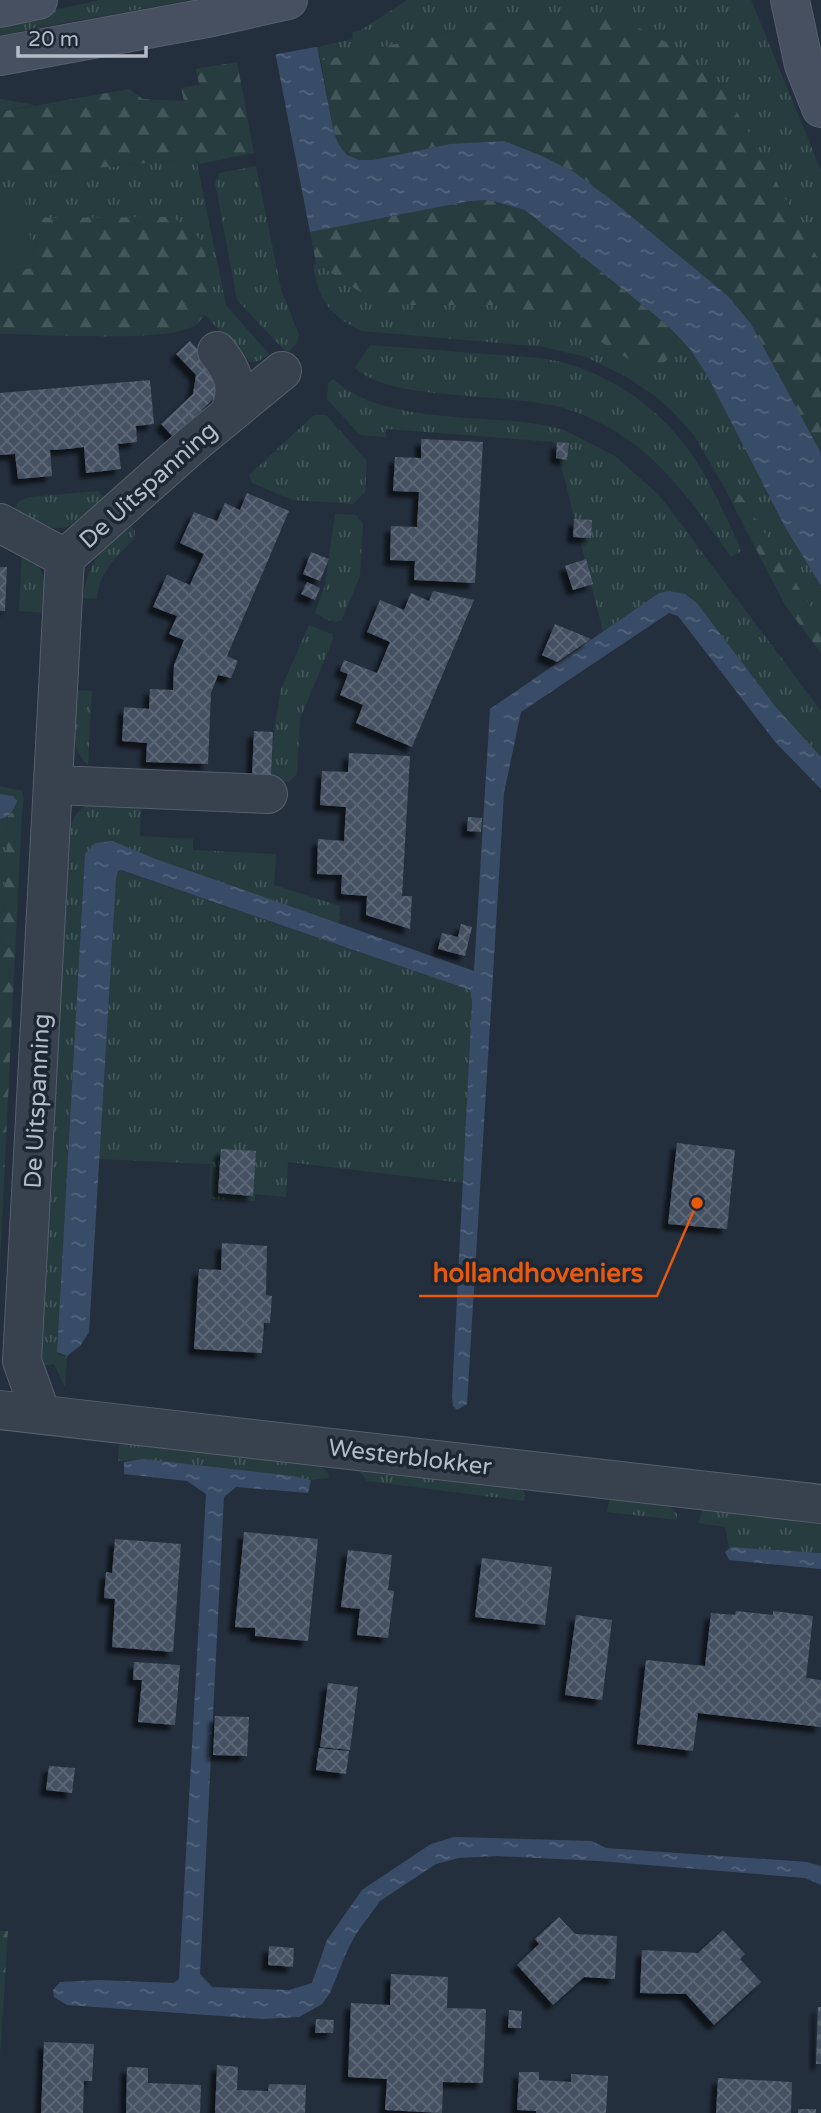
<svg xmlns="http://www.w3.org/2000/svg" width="821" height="2113" viewBox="0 0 821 2113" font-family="'Varela Round',sans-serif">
<defs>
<pattern id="grass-tufts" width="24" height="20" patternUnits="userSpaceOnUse" patternTransform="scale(1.75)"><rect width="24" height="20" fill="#263c3f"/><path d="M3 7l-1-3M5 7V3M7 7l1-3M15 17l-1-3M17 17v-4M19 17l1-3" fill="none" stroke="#435659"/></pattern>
<pattern id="forest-firs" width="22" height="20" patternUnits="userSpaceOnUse" patternTransform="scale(1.75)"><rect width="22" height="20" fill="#263c3f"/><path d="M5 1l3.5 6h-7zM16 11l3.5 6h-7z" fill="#435659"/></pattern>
<pattern id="water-ripples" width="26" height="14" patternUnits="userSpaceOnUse" patternTransform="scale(1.75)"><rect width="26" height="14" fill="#394c67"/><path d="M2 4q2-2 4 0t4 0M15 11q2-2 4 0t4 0" fill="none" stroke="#53647b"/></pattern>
<pattern id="building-cross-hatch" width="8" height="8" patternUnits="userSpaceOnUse" patternTransform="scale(1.75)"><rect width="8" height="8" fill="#455162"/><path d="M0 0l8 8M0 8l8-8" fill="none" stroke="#5d6877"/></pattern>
<filter id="shadow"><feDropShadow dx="-6" dy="6" stdDeviation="2" flood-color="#0009"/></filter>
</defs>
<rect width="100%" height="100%" fill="#242f3e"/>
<path fill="url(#grass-tufts)" d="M100,0H190L0,35V22Z
M407,0H751L821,170V264L726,93L670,44L526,14L321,61L317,47L353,39L352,32L361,30Z
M0,99L35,105L0,112Z
M196,158L226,305L269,354L259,361L252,362L248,360L204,314L211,305L42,218C36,255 32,262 0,283V178Z
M256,166L281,289L299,335L296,344L287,353L237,300L215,182L220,173Z
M316,263L411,305H495L556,315L637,364L669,358L677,336L690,349L707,374L785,527L821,586V623L742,497L732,488L724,487L694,435L672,411L655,396L625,376L586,357L544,347L362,331C328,315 320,301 313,265Z
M370,345C409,348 448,351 487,354C512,356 538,356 561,362C613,376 659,408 690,452C711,482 726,518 742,551L731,557C685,493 650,439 573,411C516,390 394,404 355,368Z
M333,379C382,424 479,414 544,425L564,430L615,456L660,496L821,711V757L775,706L697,603L659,593L603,631L555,442L386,429V437L360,435L327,399L328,383Z
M314,415H326L367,461L365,492L353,504L292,500L252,483L249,475Z
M98,491L107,501C67,533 60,537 14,510L19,501L29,497Z
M335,514L356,515L363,524L360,576L342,619C334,626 323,617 315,613L325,585Z
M129,524L135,530L134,539C117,556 98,573 97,599L83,598C87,563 104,547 129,524Z
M22,552C49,570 45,584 47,613L19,611Z
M309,625L332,634L333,639L300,719L297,774L289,782L271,781L274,730L281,689Z
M77,690L92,691L88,765C67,746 75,716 77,690Z
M0,786L22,791L24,799L22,811L16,809L12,811L16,806L13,796L0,794Z
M87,805L141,806L140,836L193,839V850L276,854L274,885L340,906L339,924L153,858L113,841L85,854L57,1352L59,1355L67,1356L65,1387L54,1364L42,1366L69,827L77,813Z
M8,816V820L0,975V819Z
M119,870L470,990L472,1002L463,1183L288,1162L286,1197L255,1194V1201L209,1199L210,1164L99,1159L116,879Z
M122,1441L317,1463L329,1474L328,1478L311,1480L293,1476L143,1460L118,1461L119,1446Z
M356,1467L521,1486L525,1494L524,1501L367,1481Z
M610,1496L668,1504L677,1514V1520L607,1512Z
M709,1509L821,1521V1553L729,1547L725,1527L698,1523L703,1510Z"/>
<path fill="url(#forest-firs)" d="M575,13L627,22L670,44L726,93L771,172L821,264V453L751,324L609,198L574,172L542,156L504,141L450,144L373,160H359L347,155L339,145L334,133L321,61L526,14Z
M237,62L254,153L199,164L196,158L0,178V112L129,89L143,99L184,101L181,88L199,85L196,69Z
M489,200L525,210L667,325L677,336L669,358L657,368L637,364L556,315L495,305H411L365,295L316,263L310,232L470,201Z
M172,217L195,232L205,251L211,305C206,312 201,322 194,326C165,343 40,334 0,334V283C32,262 36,255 42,218Z
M724,487L732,488L742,497L821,623V653L785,605Z
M16,809L22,811L0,1262V975L8,816Z
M0,1931H8L0,2057Z"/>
<path fill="#263c3f" d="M24,192L34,268L0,272V195Z"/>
<path fill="url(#water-ripples)" d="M265,0L317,46L334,133L339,145L347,155L359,160H373L450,144L504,141L542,156L574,172L609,198L728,296L751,324L821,453V586L785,527L707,375L690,349L667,325L525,210L489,200L470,201L310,232Z
M669,591L685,594L697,603L775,706L821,757V789L776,743L678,616L669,613L521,712L504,793L467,1404L457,1410L453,1406L452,1396L472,1002L470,990L121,870L118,871L116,879L89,1332L80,1346L67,1356L57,1352L85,854L95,843L113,841L153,858L474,971L490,709L659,593Z
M0,794L13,796L17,801C15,809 9,818 0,819Z
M143,1459L293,1476L311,1480L308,1493L236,1487L224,1497L200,1974L212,1987L289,1990L312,1983L327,1940L362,1890L431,1844L454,1837L592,1841L606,1848L807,1862L821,1866V1885L805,1878L599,1861L497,1856L459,1858L436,1864L380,1901L356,1934L347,1951L330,1993L322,2004L299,2017L263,2019L67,2005L54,1997L53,1990L60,1982L99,1980L174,1983L179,1979L206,1494L187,1481L124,1474V1462Z
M731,1547L821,1553V1569L729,1560L725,1552Z"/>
<path fill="#242f3e" d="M262,0H313L321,46L272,55Z"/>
<path fill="url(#building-cross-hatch)" filter="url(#shadow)" d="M190,341L209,362L217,377L215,397L174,438L161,424L193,394L196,375L176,354Z
M150,380L154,424L136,426L137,442L118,444L121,469L86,473L84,447L67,449L50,450L52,476L18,479L15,454L0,455V393Z
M421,439L483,442L475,583L414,580L415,561L390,560L391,526L417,527L419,492L393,491L395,457L421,458Z
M557,442L569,443L567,460L556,458Z
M247,493L289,511L227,656L238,661L231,678L218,675L211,693L208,764L146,762L147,743L122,741L124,707L149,709L150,689L173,690L174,665L184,640L169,634L177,616L153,607L167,575L190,585L197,569L204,554L180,543L194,512L217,521L225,503L240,510Z
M574,519L592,520L591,538L573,537Z
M311,552L329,559L320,581L303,574Z
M586,559L593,584L573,590L565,566Z
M0,567H7L5,611H0Z
M307,582L320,588L315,600L301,594Z
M433,591L474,600L412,747L356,723L363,705L340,695L348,674L340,671L344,660L377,673L390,642L367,632L380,600L404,610L411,593L429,601Z
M555,624L591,639L557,662L542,655Z
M254,731L273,732L271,777L252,776Z
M349,753L410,756L402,896H412L410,929L366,915L367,896L341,894L342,875L317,874L318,839L344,841L346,807L320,805L322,771L348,772Z
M468,817L482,818L481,832L467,831Z
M461,924L472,927L465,956L438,949L442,933L458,937Z
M677,1143L735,1150L727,1229L668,1224Z
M221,1149L256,1151L253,1196L218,1193Z
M222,1243L267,1246L266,1295L272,1296L270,1323H264L262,1353L194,1349L199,1269L221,1270Z
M244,1532L318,1539L308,1641L255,1636V1628L235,1627Z
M115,1539L181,1544L173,1652L112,1647L115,1599L104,1598L106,1572L112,1573Z
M348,1550L392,1555L388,1590L394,1591L388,1638L357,1635L360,1609L341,1607Z
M482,1558L552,1567L545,1625L475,1617Z
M736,1611L773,1615V1611L813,1616L806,1678L821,1680V1727L698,1713L693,1751L637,1744L646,1660L705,1666L711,1613L735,1615Z
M576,1615L612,1620L602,1700L565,1695Z
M134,1662L180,1665L175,1725L138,1722L142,1680H133Z
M328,1683L358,1687L350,1750L320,1747Z
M215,1716L249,1717L247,1756L213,1755Z
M319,1748L349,1751L346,1774L316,1770Z
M49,1766L75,1768L72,1793L46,1790Z
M559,1917L575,1934L617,1936L615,1979L584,1977L553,2005L517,1965L539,1944L535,1939Z
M723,1930L745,1954L740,1959L761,1982L714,2025L686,1994L640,1993L642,1950L698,1953Z
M269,1946L294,1948L293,1967L268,1965Z
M391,1974L448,1977L447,2008L486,2009L483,2083L443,2082L442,2113L385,2110L387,2079L348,2077L351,2003L390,2005Z
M818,2007H821V2064H816Z
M509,2010L522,2011L521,2028H508Z
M316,2019L334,2020L333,2033H315Z
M44,2042L94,2044L92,2081H84L83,2113H41Z
M217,2065L238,2067L237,2090L268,2091L269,2084L306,2085L305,2113H215Z
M127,2067L148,2068V2083L201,2085L200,2113H126Z
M519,2072H539V2080L571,2082V2074L608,2076L606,2113H536V2111L517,2110Z
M718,2078L792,2082L791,2113H716Z
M798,2109H816V2113H798Z"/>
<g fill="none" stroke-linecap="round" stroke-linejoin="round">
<g stroke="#565f6c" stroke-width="40">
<path id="minor" d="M217,351C233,371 240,388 230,412
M0,523L65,558
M55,785L268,794
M0,1410L821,1504
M41,1414L22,1361L65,558L193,444L282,371"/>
</g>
<g stroke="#565f6c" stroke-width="40">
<path id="secondary" d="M790,0L804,65L821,108
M0,8L38,0
M0,56L212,17L288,0"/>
</g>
<use href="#minor" stroke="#38414e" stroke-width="38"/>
<use href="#secondary" stroke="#465061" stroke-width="38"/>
</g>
<g text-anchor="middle" stroke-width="7" stroke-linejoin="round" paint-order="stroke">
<g font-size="24" fill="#b4bcc9" stroke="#1d2633">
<text transform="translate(148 485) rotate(-42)" y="8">De Uitspanning</text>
<text transform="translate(37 1101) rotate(-87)" y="8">De Uitspanning</text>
<text transform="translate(410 1457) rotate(7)" y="8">Westerblokker</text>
</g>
</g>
<path fill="none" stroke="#e8590c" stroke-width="2.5" d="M697 1203L657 1296H419"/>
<circle fill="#e8590c" stroke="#1d2633" stroke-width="2.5" cx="697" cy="1203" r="7"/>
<g font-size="26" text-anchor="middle" font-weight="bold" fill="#e8590c" stroke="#1d2633" stroke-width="7" stroke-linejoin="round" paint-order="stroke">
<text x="538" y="1282">hollandhoveniers</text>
</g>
<path d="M18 46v10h128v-10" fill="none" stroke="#b4bcc9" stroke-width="3.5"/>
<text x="28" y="46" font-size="21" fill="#b4bcc9" stroke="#1d2633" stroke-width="5" paint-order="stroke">20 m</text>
</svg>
